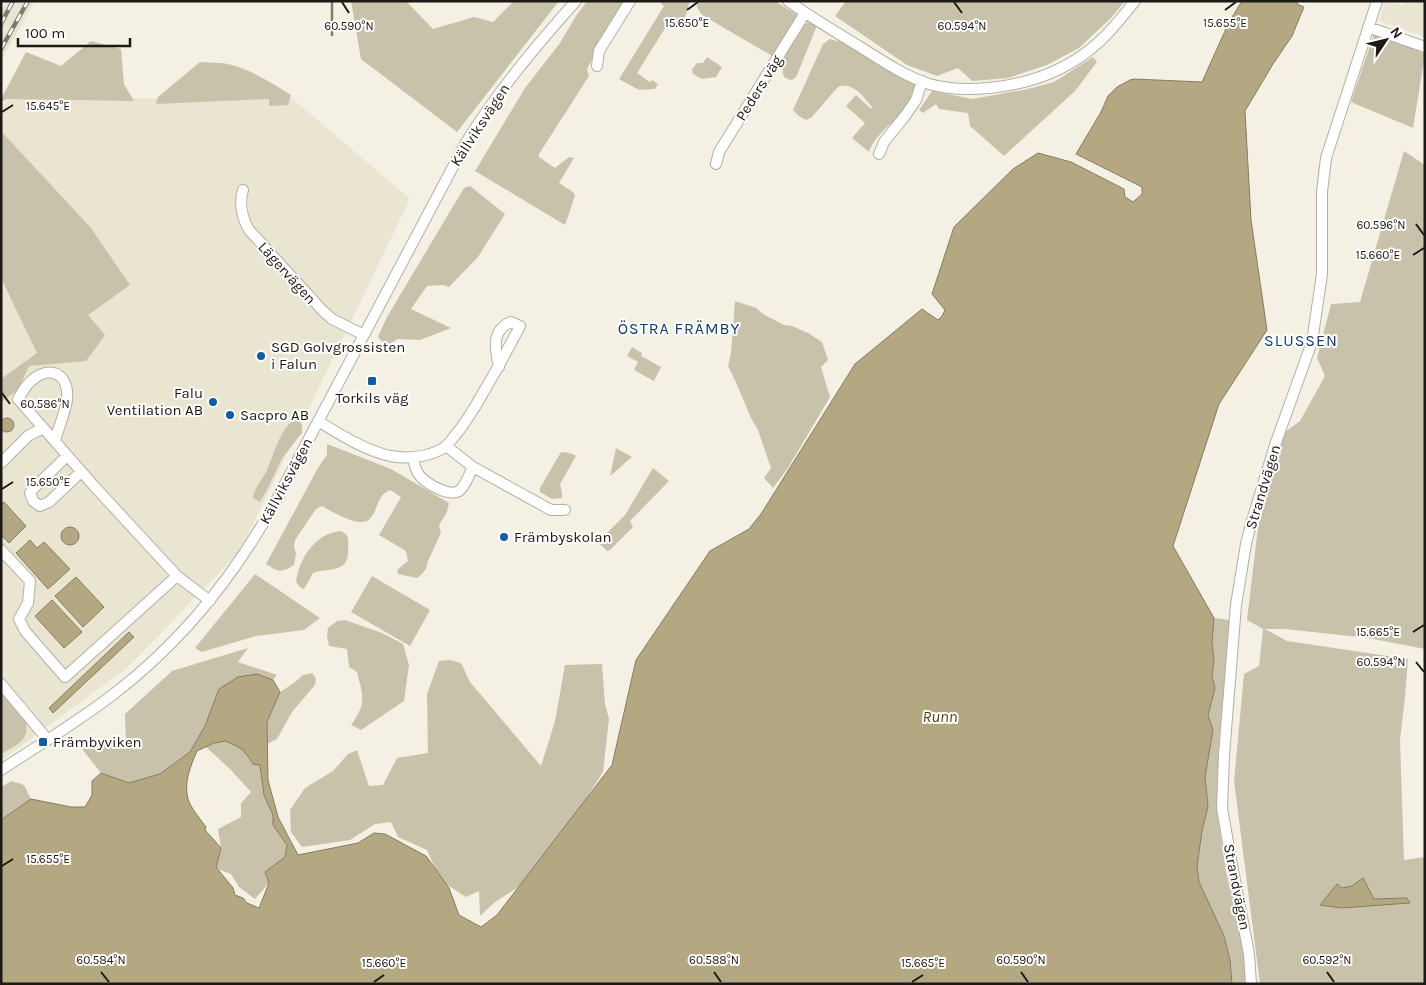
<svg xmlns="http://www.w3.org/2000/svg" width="1426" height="985" viewBox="0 0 1426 985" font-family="Karla,sans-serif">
<rect width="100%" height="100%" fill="#f4f1e4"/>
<path fill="#eae5d1" d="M7,1H35L1,61V12Z
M1384,1L1404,6L1405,1H1425V37L1380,21Z
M9,98L293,99L410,199L240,551L128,667L1,761V108Z"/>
<path fill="#c9c2aa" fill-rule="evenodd" d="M351,1H406L433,29L474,17L493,22L514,1H559L457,132L361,59Z
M587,1H624L587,69L589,76L539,154V157L555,168L569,157L574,158L559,183L573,192L575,196L565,225L475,171L525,88L560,43L576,16Z
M659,1H690L684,21L669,22L637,73L650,82L652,80L658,84L655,89L639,90L619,79L664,6Z
M698,1H775L797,15L774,57L702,15L697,7Z
M846,1H1125L1110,19L1079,48L1047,65L1008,78L972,81L958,68L937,76L907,65L835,16Z
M812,22L815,24L816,28L797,75L794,79L790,80L784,77C778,61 794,41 802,26L807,23Z
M1375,31L1425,54L1413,128L1351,102Z
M830,39L841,42L855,50L868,56L917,84C915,91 913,100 908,106C895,123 876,132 869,152L852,138L865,123L846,106L856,95L871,109L872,107C864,97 850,79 837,88L811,118L806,120L799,116L793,110L823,44Z
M91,41L121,49L124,84L134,101L7,99L1,102V99L26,52L61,66Z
M707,57L722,67L716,77L702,79L693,74L692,69L697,63H703Z
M1093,57L1097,62L1075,91L1004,156L970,126L968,113L939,109L936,104L923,113L919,110L932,91L972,99L1028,89L1054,82Z
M200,62C212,63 224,62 235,66C255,72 273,84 291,95L288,105L269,106V99L156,104L158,97Z
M1,131L91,228L130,285L88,315L105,335L86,361L29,366L18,390L1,402V379L37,353L1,278Z
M1404,151L1425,165V649L1368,638L1285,629H1265L1287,641L1408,659L1405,697L1400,740L1404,860L1425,857V984H1260L1234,781L1244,674L1259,666L1263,629L1247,620L1258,527L1285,432L1300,421L1325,376L1317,358L1331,304L1360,302ZM1337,884L1342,888L1352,886L1374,899L1407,898L1410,903L1341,908L1320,905Z
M470,186L505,214L478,257L449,287L443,285L427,286L411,309L451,328L420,340L398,339L386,346L378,337L387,317L464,188Z
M735,301L756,308L763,314L784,325L792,326L808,333L822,342L828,360L821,367L830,397L788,468L773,488L764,478L771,468L758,430L751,418L735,380L728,366L731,353Z
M632,347L642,353L641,356L661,367L654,381L634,370L638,362L627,356Z
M292,421H300L302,426V433L283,457L267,490L260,502L253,498C254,488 262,480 267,470C274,454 278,434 292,421Z
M327,444L391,469L449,503L447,512L439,525L441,533L428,561L426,569L421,575L417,578L398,574L397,570L408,561L406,551L379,535L401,497L390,490C381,494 380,499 376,508C375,512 371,519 367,521C355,526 333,512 322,506L316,509L295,540L294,547L296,554L294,565C281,573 278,572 266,564L319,466L327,455Z
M616,448L632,457L610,476Z
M561,452C566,452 572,453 576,456L560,484L562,492V498L552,499L540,492V488Z
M653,468L669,481L630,521L633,527L610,550L607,551L598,542L625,515Z
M341,531C350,536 348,539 348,547C350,574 331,567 313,573L304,589L301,588L296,582C299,559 315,533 341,531Z
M255,574L320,618L304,630L256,636L202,652L195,648Z
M372,576L430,610L410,646L351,612Z
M1214,618L1230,620L1231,630C1224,696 1213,763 1220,831C1223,856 1228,885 1235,909C1237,919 1241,928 1243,938C1246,953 1246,969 1248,984H1232L1230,960L1224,936L1199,882L1197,866L1202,831L1208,806L1205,777L1213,730L1208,716L1214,688L1212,676L1214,660L1212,642Z
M345,620L382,633L403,644L409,665L404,701L361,730L351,725C367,703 363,696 357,672L349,667L347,649L329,646L327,636L328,628L337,621Z
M248,648L238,662L277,675L273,680L257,675L219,689L205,726L190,752L160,774L129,783L101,773L82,749L96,739L126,744L125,714L172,671Z
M450,660L461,663L470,682L541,766L555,721L565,665L602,664L605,704L609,719L603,772L548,858L530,879L494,903L480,916L479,891L466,897L440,880L427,850L398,837L391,822L375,824L350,840L302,847L291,832L290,810L305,788L333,771L348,754L357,750L369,786L383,785L397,758L428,753L427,694L439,661Z
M312,673L316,678L315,685L292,712L277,739L267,744V722L280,692L294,683L303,675Z
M1,693L26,723C29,742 15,745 1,754Z
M225,741C240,747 244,749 253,764H260L264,795L273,815V825L287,845L285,857L265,872L269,883L255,899L239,887L231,874L220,870L216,867L221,848L218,829L241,817V803L251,792L230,769L206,747L214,743Z
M11,781L24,785L31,799L1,820V787Z"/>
<path fill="#b3a882" stroke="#857d61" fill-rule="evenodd" d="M1242,1H1297V4L1304,7L1292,36L1273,64L1245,111L1251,220L1267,330L1219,404L1173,546L1214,618L1212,642L1214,660L1212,676L1215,688L1208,715L1213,730L1205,777L1208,806L1202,831L1197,866L1199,882L1224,936L1230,960L1232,984H1V820L31,799L71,807H85L92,795V781L101,773L129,783L160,774L190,752L205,726L219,689L238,677L257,674L273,680L280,692L267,722L268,780L278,817L298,855L358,843L374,833L385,834L426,856L449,888L459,915L481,927L497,915L612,765L636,660L710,551L749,529L761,514L855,364L922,309L938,320L942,316L945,310L932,294L954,227L1013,169L1038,153L1071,162L1124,189L1125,197L1133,202L1142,194V187L1076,154L1101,112L1108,96L1117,87L1130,80L1134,79L1202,82L1229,22ZM225,741C240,747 244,749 253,764L260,765L264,795L273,815V825L287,845L285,857L265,872L269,883L259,908L247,903L243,898L235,895L233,888L216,867L221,848L205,830L206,827C201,820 194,812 190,804C182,787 190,767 197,751L214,743Z
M0 425a7 7 0 1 1 14 0a7 7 0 1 1-14 0Z
M4,502L26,526L9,543L1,535V504Z
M61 536a9 9 0 1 1 18 0a9 9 0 1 1-18 0Z
M30,540L37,548L44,542L70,569L48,589L16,553Z
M76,577L104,607L83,627L55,596Z
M52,600L82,632L64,648L35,616Z
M129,632L134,637L53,713L49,708Z
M1363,878L1374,899L1407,898L1410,903L1341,908L1320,905L1337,884L1342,888L1352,886Z"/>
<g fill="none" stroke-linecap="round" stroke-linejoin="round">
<path stroke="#857d61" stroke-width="2.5" d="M332,1V35"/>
<g stroke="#b2afa3" stroke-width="12">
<path id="minor" d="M788,1C812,18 837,33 862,48C884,62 905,76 929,84C950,90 968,90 989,88C1030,84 1069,70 1100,41C1113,29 1124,15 1135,1
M1368,27L1425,47
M597,66L599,51L630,1
M879,154L884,142L905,116L916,100L922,81
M716,164L719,152L805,13
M243,190C239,203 242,218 249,230L323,311L332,319L364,335
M318,421C341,435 364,450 390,456C408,459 427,457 442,449C447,446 450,442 453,438C465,424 474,409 483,393C496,371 508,349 520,326L511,322C491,330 495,349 499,367
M55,441C58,429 65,413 67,400C70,373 48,363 29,383C25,387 21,394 18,399L94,486L177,576L210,601
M446,446L473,467L551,510H565
M67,456L33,489L30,493L33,501L40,506L49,502L81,472
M413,458C414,464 416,471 420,476C427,484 449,497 459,491C466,486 469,474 473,467
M1,463L28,436L43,428
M1,550L30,581L28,603L19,619L25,631L65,677L177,576
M1,684L48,740
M1,770C39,745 79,721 115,693C183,641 235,575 276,501L465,144C498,91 535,47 576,1
M1251,984L1249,954L1232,865L1222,808L1224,755L1236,605L1246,544L1251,524L1275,445L1312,342L1322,274V192L1326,158L1377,1"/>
</g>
<use href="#minor" stroke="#fff" stroke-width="10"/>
<g stroke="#7d7a72" stroke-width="4.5">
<path id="rail" d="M1,24L13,1
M1,49L28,1"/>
</g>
<use href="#rail" stroke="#fffefc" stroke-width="2.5" stroke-dasharray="8" stroke-linecap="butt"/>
</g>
<path fill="none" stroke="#1b1915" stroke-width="2" d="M342,2L349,13M954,2L962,13M687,10L698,2M1225,10L1236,2M2,112L13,105M1416,224L1424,235M1413,255L1424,248M2,393L10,404M2,489L13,482M1413,632L1424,625M1416,662L1424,672M2,866L13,859M101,972L109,982M714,972L721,982M1021,972L1028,982M1327,972L1334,982M374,982L384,975M912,982L923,975"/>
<g fill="#105cab" stroke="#fffefc" stroke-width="2">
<circle cx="261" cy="356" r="5"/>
<rect x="367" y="376" width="10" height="10" rx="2.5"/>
<circle cx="213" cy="402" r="5"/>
<circle cx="230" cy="415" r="5"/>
<circle cx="504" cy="537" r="5"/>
<rect x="38" y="737" width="10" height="10" rx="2.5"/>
</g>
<g text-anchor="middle" stroke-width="4" stroke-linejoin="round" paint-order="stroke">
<g font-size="15" fill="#1b1915" stroke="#fffefc">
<text transform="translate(759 88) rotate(-58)" y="5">Peders väg</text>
<text transform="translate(480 125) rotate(-57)" y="5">Källviksvägen</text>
<text transform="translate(287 273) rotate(48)" y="5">Lägervägen</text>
<text transform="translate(286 481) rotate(-62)" y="5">Källviksvägen</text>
<text transform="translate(1263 487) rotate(-73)" y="5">Strandvägen</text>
<text transform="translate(1237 887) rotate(79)" y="5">Strandvägen</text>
</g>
<g font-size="15" fill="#1b1915" stroke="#fffefc" text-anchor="start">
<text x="271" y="352">SGD Golvgrossisten<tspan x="271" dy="17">i Falun</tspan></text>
<text x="203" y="398" text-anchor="end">Falu<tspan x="203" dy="17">Ventilation AB</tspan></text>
<text x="372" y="403" text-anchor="middle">Torkils väg</text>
<text x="240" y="420">Sacpro AB</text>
<text x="514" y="542">Främbyskolan</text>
<text x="53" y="747">Främbyviken</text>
</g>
<g font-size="16" letter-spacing="1" fill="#0f3c6f" stroke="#fffefc">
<text x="679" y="334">ÖSTRA FRÄMBY</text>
<text x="1301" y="346">SLUSSEN</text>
</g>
<g font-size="16" font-style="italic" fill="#4c400e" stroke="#fffefc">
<text x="940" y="722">Runn</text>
</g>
</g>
<g font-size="12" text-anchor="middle" fill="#1b1915" stroke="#fffefc" stroke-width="4" stroke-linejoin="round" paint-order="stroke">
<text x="687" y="27">15.650°E</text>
<text x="1225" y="27">15.655°E</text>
<text x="349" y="30">60.590°N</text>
<text x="962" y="30">60.594°N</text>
<text x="48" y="110">15.645°E</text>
<text x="1381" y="229">60.596°N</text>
<text x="1378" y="259">15.660°E</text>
<text x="45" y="408">60.586°N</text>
<text x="48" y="486">15.650°E</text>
<text x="1378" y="636">15.665°E</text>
<text x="1381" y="666">60.594°N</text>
<text x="48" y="863">15.655°E</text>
<text x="101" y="964">60.584°N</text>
<text x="714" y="964">60.588°N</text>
<text x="1021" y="964">60.590°N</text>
<text x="1327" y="964">60.592°N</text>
<text x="384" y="967">15.660°E</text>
<text x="923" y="967">15.665°E</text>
</g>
<rect width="1426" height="985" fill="none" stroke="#1b1915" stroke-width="5"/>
<g transform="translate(1386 40) rotate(55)" stroke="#fffefc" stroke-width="4" paint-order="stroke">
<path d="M0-4L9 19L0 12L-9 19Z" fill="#1b1915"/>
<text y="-8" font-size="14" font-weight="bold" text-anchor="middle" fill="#1b1915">N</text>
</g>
<path d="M18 38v8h112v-8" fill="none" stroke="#1b1915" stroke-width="2.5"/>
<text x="25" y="38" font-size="15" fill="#1b1915" stroke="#fffefc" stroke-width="4" paint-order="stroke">100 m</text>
</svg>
